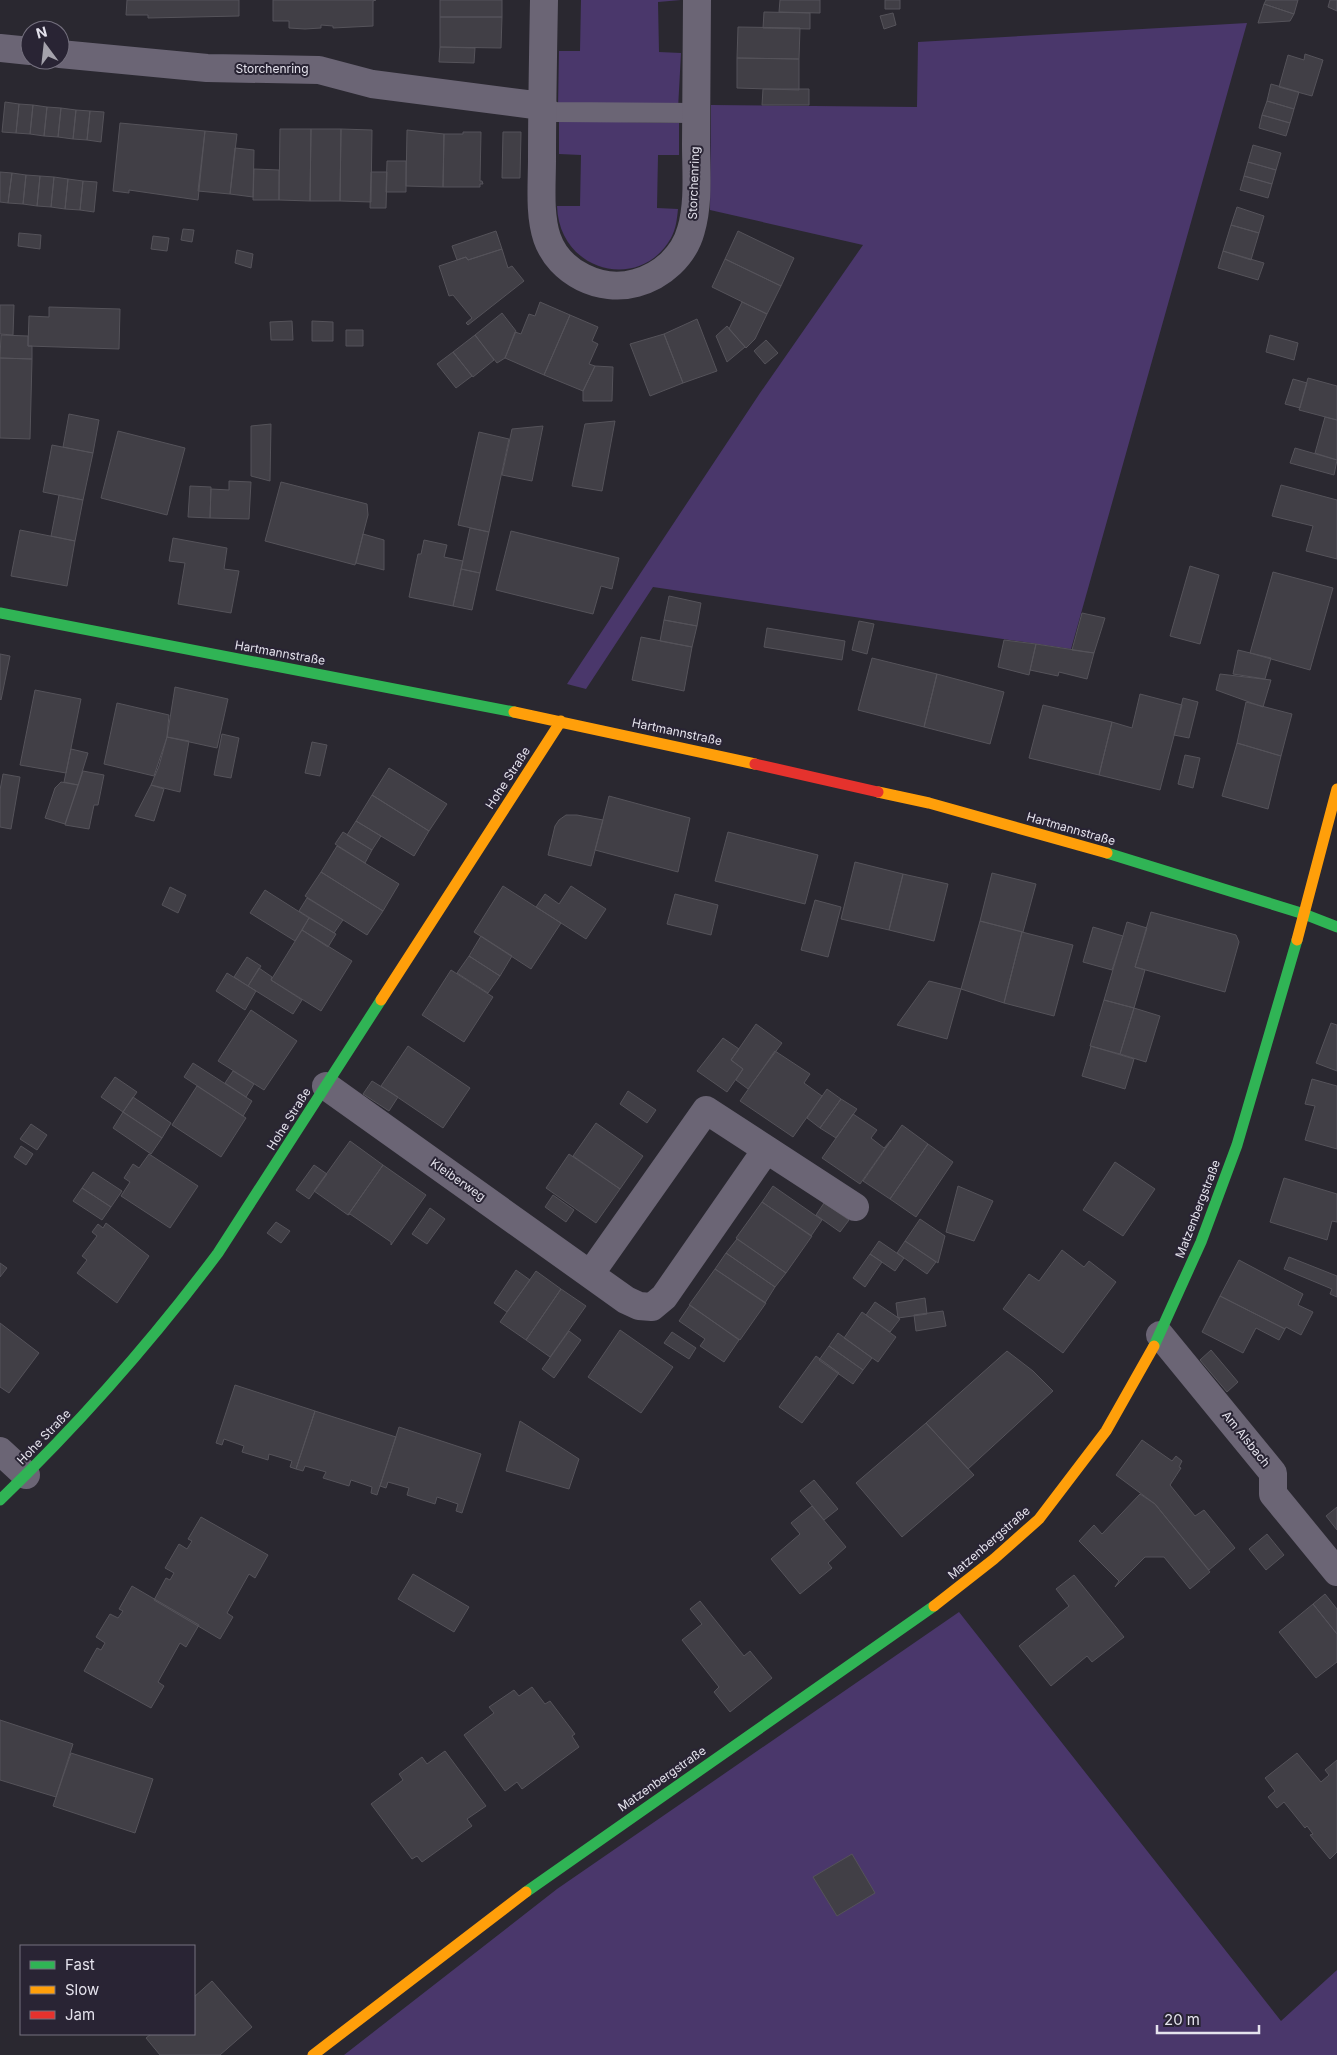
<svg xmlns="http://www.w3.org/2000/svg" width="1337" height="2055" viewBox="0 0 1337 2055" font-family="Inter,sans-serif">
<rect width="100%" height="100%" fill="#2a2830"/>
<path fill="#4a376b" d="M581,0H681L658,2L659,52L681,53L678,109L558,107L559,51H580Z
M1247,23L1071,649L653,587L586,689L567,684L760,393L863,245L710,210L711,105L917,107L918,42Z
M559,121L679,123V155H658L657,208L678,209C677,219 676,229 671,238C640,293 559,272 557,206H580L581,155L559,154Z
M959,1612L1281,2021L1337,1970V2055H344L557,1889Z"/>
<path fill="#413f46" stroke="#55535a" d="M127,0H239V16L148,18V15H126Z
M273,0H376L373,1V26L333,28V26L321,25V28L305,29L289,28V21H273Z
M440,0H502V17H440Z
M780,0H820V13L779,12Z
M885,0H900V9H885Z
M1266,0H1298L1294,14L1264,4Z
M1330,0H1337V11L1328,7Z
M1264,4L1294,14L1290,21L1258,23Z
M764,12L810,13V29L763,28Z
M893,13L896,25L884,29L880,16Z
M440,17H502L501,48L440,47Z
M738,27L800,28L799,59L737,58Z
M440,47L475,48L474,63L439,62Z
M1305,54L1323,60L1312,96L1279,87L1288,55L1304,60Z
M737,58L799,59V90L737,88Z
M1271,84L1299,92L1294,109L1267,101Z
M763,89H809V105H762Z
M1267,101L1294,109L1290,123L1262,115Z
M5,102L19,104L16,133L2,132Z
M19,104L33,105L30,134L16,133Z
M33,105L47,107L44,136L30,134Z
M47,107L61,108L58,137L44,136Z
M61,108L76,110L73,139L58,137Z
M76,110L90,111L87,140L73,139Z
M90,111L104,112L101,142L87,140Z
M1262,115L1290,123L1286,136L1259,128Z
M120,123L205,131L198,200L129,190V193L113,191Z
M280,129H311L310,201L279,200Z
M311,129H341L340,201H310Z
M341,129L372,130L371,202L340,201Z
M407,130L444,134L443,187L406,186Z
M205,131L237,134L230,194L198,191Z
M463,132H481L480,181H482L483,184H480V187H443L444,134H463Z
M503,132H521L520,178H502Z
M1253,145L1281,153L1276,170L1248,162Z
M235,148L254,150L253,197L230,194Z
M387,161H406V192H386Z
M1248,162L1276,170L1272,184L1244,176Z
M254,169L279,170V200H253Z
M0,172L12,173L8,203L0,202Z
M371,172H387L386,208H370Z
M12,173L26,175L23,204L8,203Z
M26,175L40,176L37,206L23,204Z
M40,176L54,177L51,207L37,206Z
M1244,176L1272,184L1268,198L1240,190Z
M54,177L68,179L65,209L51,207Z
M68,179L83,181L80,210L65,209Z
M83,181L97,182L94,212L80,210Z
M1237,207L1264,216L1259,233L1231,225Z
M1231,225L1259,233L1251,260L1223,251Z
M183,229L194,230L192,242L181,240Z
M496,231L502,249L468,260L466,257L457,260L452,246Z
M738,231L794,258L781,286L725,259Z
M19,233L41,235L40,249L18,246Z
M153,236L169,238L167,251L151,249Z
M502,249L508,268L512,266L524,281L468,325L466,323L472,318L453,295L449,296L439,266L466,257L468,260Z
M237,250L253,254L251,268L235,263Z
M1223,251L1264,263L1258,280L1218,268Z
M725,259L781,286L767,314L712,287Z
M540,302L570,315L544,375L505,358L515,332L521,334L529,314L535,316Z
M742,302L767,314L755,339L746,348L729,329Z
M0,305H14L13,335L0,334Z
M49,307L120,309L119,349L28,346L29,316L49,317Z
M502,313L516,331L505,358L497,363L475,335Z
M570,315L598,327L592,341L598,344L589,364L595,366L583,391L544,375Z
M697,319L717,371L683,383L664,334Z
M292,321L293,340H271L270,322Z
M312,321L333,322V341H312Z
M727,326L745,347L727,362L716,336Z
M346,330H363V346H346Z
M664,334L683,383L650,396L630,344Z
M1,335L28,336V346H32V359L0,358Z
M475,335L494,360L473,377L453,352Z
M1270,335L1298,343L1294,360L1266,352Z
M766,340L778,353L765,364L754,351Z
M453,352L472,376L456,388L437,364Z
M0,358L32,359L30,439L0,438Z
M595,366L613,367L612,401H583V391Z
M1308,378L1337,386V420L1299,410Z
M1293,379L1307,383L1300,408L1285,404Z
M69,414L99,420L93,453L63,447Z
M1325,417L1337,420V460L1315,453Z
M615,421L602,491L572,486L585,424Z
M271,424L270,481L251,476V426Z
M543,426L532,481L502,475L512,429Z
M118,431L185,448L167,515L101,498Z
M479,432L509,439L489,532L458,525Z
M52,445L93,453L83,500L43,492Z
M1295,448L1337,460L1334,475L1290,463Z
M229,481L251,482L249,519L210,518L211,489L229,490Z
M281,482L367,504L368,515L355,565L265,541Z
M1281,485L1337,500V559L1306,551L1313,526L1272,516Z
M190,486L211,487L210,518L188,517Z
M59,495L83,500L75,541L51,536Z
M470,528L489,532L480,573L461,569Z
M20,530L75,541L67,586L11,576Z
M511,531L619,558L612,589L601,586L593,614L496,590Z
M363,534L384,540V570L356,563Z
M173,538L227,548L224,569L239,571L231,613L178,604L185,563L169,561Z
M424,540L447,545L444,557L463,561L453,606L409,597L418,554H421Z
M1190,566L1219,575L1200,644L1170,636Z
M461,569L480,573L472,610L453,606Z
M1273,572L1333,588L1310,670L1250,653Z
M669,596L701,603L697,626L664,620Z
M1082,613L1105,618L1094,653L1072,650Z
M664,620L697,626L692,647L660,641Z
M859,621L874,624L867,654L852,650Z
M767,628L845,641L842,660L764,647Z
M641,637L692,647L684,691L632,680Z
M1004,640L1036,644L1029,675L998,667Z
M1036,644L1094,653L1087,679L1059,672L1058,676L1030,670Z
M1238,650L1271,658L1265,679L1233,674Z
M0,654L10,656L1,700L0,699Z
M872,658L937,674L924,727L858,710Z
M937,674L1004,692L990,744L924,727Z
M1220,674L1271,680L1263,707L1216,690Z
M175,687L228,699L217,748L167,737Z
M35,690L81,699L66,773L20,765Z
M1140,694L1182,705L1160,790L1099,775L1112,722L1132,728Z
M1183,698L1198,702L1189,738L1174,735Z
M1246,702L1292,714L1281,756L1237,743Z
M117,703L169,715L167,737L154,776L104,764Z
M1043,705L1112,722L1099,775L1029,758Z
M222,734L239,738L231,778L214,775Z
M167,737L189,741L180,792L151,785L159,766Z
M312,742L327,745L320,776L305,773Z
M1237,743L1281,756L1268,809L1222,796Z
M71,749L88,753L78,785L64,782Z
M1185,755L1200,758L1193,788L1178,784Z
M389,768L447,804L429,831L372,795Z
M83,771L104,775L98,805H94L89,829L65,825Z
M3,774L20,777L11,829L0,827V790Z
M61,782L78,785L65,824L45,818L55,788Z
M151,785L164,789L154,821L135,816Z
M372,795L429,831L414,856L356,821Z
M609,796L690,818L678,872L595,850Z
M566,815H577L603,820L591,866L548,855L555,826L559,820Z
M356,821L381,836L372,850L347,835Z
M343,832L372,850L365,863L335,844Z
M728,832L818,855L805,904L715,881Z
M337,846L399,884L383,911L321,872Z
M855,862L903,874L889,930L841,919Z
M321,872L383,911L367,935L305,896Z
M992,873L1036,884L1023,932L980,921Z
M903,874L948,884L934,941L889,930Z
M503,886L561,923L531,969L474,932Z
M571,886L606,909L586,939L536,907L545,894L559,904Z
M170,887L186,895L178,913L162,905Z
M265,890L309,918L295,941L250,913Z
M675,894L718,905L711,935L667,924Z
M307,898L343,920L334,933L299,911Z
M815,900L841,907L828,957L801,950Z
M1151,912L1236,935L1239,942L1225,992L1135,967Z
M309,918L336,934L328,947L302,930Z
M980,921L1022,932L1004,1003L961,989Z
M1127,922L1147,928L1135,967L1145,970L1134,1008L1104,1000Z
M1093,927L1123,936L1112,970L1083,962Z
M302,930L352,961L321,1011L271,980Z
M1022,932L1073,945L1054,1016L1004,1003Z
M481,936L512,956L500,976L469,956Z
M469,956L500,976L488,993L457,973Z
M247,957L261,966L248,986L234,977Z
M259,968L272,977L271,980L302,1000L293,1014L248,986Z
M451,970L493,997L464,1042L422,1015Z
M227,973L256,991L245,1010L216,991Z
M929,981L961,989L947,1039L897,1025Z
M1104,1000L1134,1008L1120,1054L1090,1046Z
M1134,1008L1160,1016L1146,1062L1120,1054Z
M251,1010L297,1041L264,1090L218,1061Z
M1331,1023L1337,1025V1071L1316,1063Z
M756,1024L782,1043L748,1089L736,1080L743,1069L731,1060Z
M723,1038L739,1049L731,1060L743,1069L727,1092L697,1071Z
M408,1046L470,1088L443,1128L381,1086Z
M1091,1046L1134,1059L1125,1089L1082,1076Z
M775,1051L810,1074L804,1083L822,1096L793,1137L740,1101Z
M193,1063L252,1101L243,1116L184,1077Z
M233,1071L254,1084L246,1097L225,1083Z
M115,1077L137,1092L123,1112L101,1097Z
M1312,1079L1337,1086V1149L1305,1140L1315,1106L1305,1104Z
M372,1081L398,1097L389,1111L363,1094Z
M197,1086L246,1118L221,1157L172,1125Z
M827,1089L841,1099L820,1128L807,1118Z
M628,1091L656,1110L647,1123L620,1104Z
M133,1097L171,1123L162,1138L123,1112Z
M841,1099L857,1109L836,1138L820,1128Z
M123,1112L162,1138L151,1154L113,1128Z
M853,1114L877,1130L871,1138L884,1148L891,1140L860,1184L822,1158Z
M596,1123L643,1156L620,1189L573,1156Z
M31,1124L47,1135L37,1150L20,1139Z
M902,1125L928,1144L890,1199L863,1181Z
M350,1141L383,1165L348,1215L314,1191Z
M928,1144L953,1162L916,1217L890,1199Z
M21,1146L33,1154L26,1165L14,1157Z
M149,1154L198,1186L170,1228L121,1196L130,1182L124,1178L133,1164L139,1168Z
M569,1154L620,1189L596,1223L546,1188Z
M1115,1162L1155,1189L1123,1236L1083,1210Z
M314,1165L327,1174L309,1199L296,1190Z
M383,1165L426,1195L391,1245V1242L350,1214L348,1215Z
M93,1172L122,1191L111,1207L82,1188Z
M1284,1178L1337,1194V1222L1332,1221L1327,1240L1270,1222Z
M773,1186L822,1220L811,1236L762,1202Z
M958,1186L993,1201L974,1241L946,1232Z
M82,1188L111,1207L102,1220L73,1201Z
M553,1195L574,1210L566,1222L545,1207Z
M762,1202L812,1236L786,1273L736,1238Z
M824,1203L849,1220L840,1232L816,1215Z
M430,1208L445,1219L427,1244L412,1234Z
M920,1219L945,1236L938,1263L905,1241Z
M276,1222L290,1231L281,1243L267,1233Z
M106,1223L149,1256L117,1303L77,1273L87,1260L82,1256L97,1236L92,1232L98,1224L103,1228Z
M737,1239L786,1273L775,1287L726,1253Z
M879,1241L904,1258L895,1271L870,1254Z
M905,1241L936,1262L927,1274L897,1253Z
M1062,1250L1084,1267L1089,1261L1116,1282L1063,1353L1003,1309L1029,1274L1039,1281Z
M726,1253L775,1287L765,1303L715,1269Z
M870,1254L882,1262L865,1287L853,1278Z
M1289,1257L1337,1276V1297L1330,1294L1332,1289L1284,1269Z
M1239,1260L1303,1294L1298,1305L1313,1312L1301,1335L1286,1327L1285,1329L1220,1296Z
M0,1263L7,1268L0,1277Z
M715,1269L766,1303L740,1340L689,1305Z
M516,1270L530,1280L507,1312L494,1303Z
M536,1271L561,1289L526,1340L500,1322Z
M561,1289L586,1306L550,1357L526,1340Z
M1220,1296L1285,1329L1279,1340L1256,1328L1243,1353L1202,1332Z
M925,1298L927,1314L898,1318L896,1303Z
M875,1302L900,1319L890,1332L866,1315Z
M690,1305L739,1340L724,1362L700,1346L705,1339L679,1321Z
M943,1311L946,1326L916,1331L914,1315Z
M862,1312L896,1337L878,1362L844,1338Z
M0,1323L39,1353L9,1393L0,1387Z
M620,1330L673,1367L641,1413L588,1377Z
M569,1331L581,1340L554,1378L542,1369Z
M672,1332L696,1348L689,1359L664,1343Z
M838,1333L872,1358L863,1370L829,1346Z
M829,1346L863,1370L853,1384L819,1360Z
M1211,1350L1238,1382L1227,1392L1200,1360Z
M1007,1351L1033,1371L1053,1391L968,1469L926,1423Z
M816,1356L839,1373L802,1423L779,1407Z
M235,1385L315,1411L296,1469L290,1467L292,1461L269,1454L268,1460L242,1452L244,1446L224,1439L222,1445L216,1443Z
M315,1411L396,1437L377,1495L371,1493L372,1487L351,1480L349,1486L323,1478L326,1472L305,1466L303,1471L296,1469Z
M520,1421L579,1459L569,1489L506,1471Z
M926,1423L974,1475L902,1537L856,1483Z
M399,1427L481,1454L462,1513L456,1511L458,1504L437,1497L435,1504L407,1495L409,1488L388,1482L386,1488L380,1486Z
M1142,1440L1172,1461L1176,1456L1182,1461L1179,1467L1181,1468L1170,1485L1195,1516L1204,1510L1235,1548L1209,1570L1155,1504L1116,1475Z
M814,1480L838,1509L824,1520L800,1491Z
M1140,1494L1155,1504L1210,1572L1190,1589L1164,1557H1145L1115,1587L1119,1581L1079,1541L1094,1525L1102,1534Z
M812,1506L846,1547L828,1563L832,1568L800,1594L771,1559L800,1534L791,1523Z
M1337,1507V1530L1326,1516Z
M201,1517L268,1555L255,1578L249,1574L227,1613L233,1617L220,1639L154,1600L166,1578L170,1580L174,1573L165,1568L179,1544L187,1549L192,1541L188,1539Z
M1267,1534L1284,1555L1266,1570L1249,1549Z
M413,1574L469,1607L454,1632L398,1599Z
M1074,1575L1124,1637L1092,1662L1087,1656L1051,1686L1019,1646L1069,1606L1056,1589Z
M132,1586L199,1625L186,1647L180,1643L158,1682L164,1686L151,1708L84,1671L97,1648L101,1650L105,1643L96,1637L110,1614L118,1618L123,1611L119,1609Z
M1325,1594L1337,1609V1634L1313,1604Z
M700,1601L744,1656L750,1651L772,1678L730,1712L714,1692L719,1687L682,1640L702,1624L690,1609Z
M1313,1604L1337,1634V1662L1316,1678L1279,1632Z
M532,1687L545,1704L550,1701L575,1734L572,1736L579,1747L522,1789L517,1782L505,1791L464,1735L494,1713L489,1707L514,1690L519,1696Z
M0,1720L73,1744L56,1797L0,1780Z
M445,1751L486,1806L467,1819L472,1826L422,1862L417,1856L412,1859L371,1804L403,1780L399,1774L422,1757L427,1764Z
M71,1753L153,1779L135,1833L53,1806Z
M1297,1753L1321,1782L1329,1775L1325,1770L1337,1760V1852L1330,1859L1310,1835L1313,1834L1307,1826L1305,1828L1284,1802L1277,1808L1268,1797L1275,1791L1265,1778Z
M852,1854L875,1893L837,1916L813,1877Z
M212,1981L252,2027L220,2055H160L146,2038L151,2034H194V1997Z"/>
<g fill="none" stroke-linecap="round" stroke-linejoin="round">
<path stroke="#6b6575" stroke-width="20" d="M542,106L555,112L696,113"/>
<path stroke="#6b6575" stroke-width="28" d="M544,0C543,53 542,106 542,159C542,184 539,214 547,238C559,273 601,293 636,283C662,276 684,256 691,230C699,203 696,172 696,144C696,96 697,48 697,0
M0,48L30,51
M60,54L207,68L319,70L372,84L542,106
M326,1086L626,1300L639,1306L652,1307L664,1297L766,1150
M591,1273L706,1110L855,1207
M1160,1335L1273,1473V1494L1337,1572
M0,1451L26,1475"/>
<path stroke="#30b455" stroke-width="11" d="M0,613L514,712
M1107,853L1304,914L1337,927
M1154,1346L1201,1242L1237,1145L1297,940
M0,1500C80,1423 152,1341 218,1253L381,1000
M526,1892L934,1606"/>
<path stroke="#ff9f0a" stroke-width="11" d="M514,712L755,764
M878,792L929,803L1107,853
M1297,940L1337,789
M381,1000L561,721
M934,1606L994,1559L1039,1519L1106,1431L1154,1346
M313,2055L526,1892"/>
<path stroke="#e5322d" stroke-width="11" d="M755,764L878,792"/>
</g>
<g text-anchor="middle" stroke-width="4" stroke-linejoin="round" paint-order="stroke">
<g font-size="12" fill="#e5e3ed" stroke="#292434">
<text x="272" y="73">Storchenring</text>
<text transform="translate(694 183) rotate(-88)" y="4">Storchenring</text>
<text transform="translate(280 653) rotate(10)" y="4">Hartmannstraße</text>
<text transform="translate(677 732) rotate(12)" y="4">Hartmannstraße</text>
<text transform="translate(508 778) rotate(-57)" y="4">Hohe Straße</text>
<text transform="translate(1071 829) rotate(16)" y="4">Hartmannstraße</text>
<text transform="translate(289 1119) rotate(-58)" y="4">Hohe Straße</text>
<text transform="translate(458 1180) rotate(35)" y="4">Kleiberweg</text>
<text transform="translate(1198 1209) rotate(-69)" y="4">Matzenbergstraße</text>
<text transform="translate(44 1437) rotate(-46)" y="4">Hohe Straße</text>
<text transform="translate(1246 1439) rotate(51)" y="4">Am Alsbach</text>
<text transform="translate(989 1543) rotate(-41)" y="4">Matzenbergstraße</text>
<text transform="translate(662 1779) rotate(-35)" y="4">Matzenbergstraße</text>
</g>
</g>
<rect x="20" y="1945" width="175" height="90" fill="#292434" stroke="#74707e"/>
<rect x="30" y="1961" width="25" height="8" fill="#30b455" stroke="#74707e"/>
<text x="65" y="1970" font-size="15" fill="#e5e3ed">Fast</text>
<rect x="30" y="1986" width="25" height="8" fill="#ff9f0a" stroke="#74707e"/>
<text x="65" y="1995" font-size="15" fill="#e5e3ed">Slow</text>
<rect x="30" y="2011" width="25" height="8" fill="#e5322d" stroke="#74707e"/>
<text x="65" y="2020" font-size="15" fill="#e5e3ed">Jam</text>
<g transform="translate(45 45) rotate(345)"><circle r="24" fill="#292434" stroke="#74707e"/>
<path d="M0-4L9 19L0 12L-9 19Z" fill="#a4a2ab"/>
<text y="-8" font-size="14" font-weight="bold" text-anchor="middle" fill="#e5e3ed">N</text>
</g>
<path d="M1157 2025v8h102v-8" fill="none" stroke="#e5e3ed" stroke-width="2.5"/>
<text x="1164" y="2025" font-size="15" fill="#e5e3ed" stroke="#292434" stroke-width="4" paint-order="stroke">20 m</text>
</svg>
